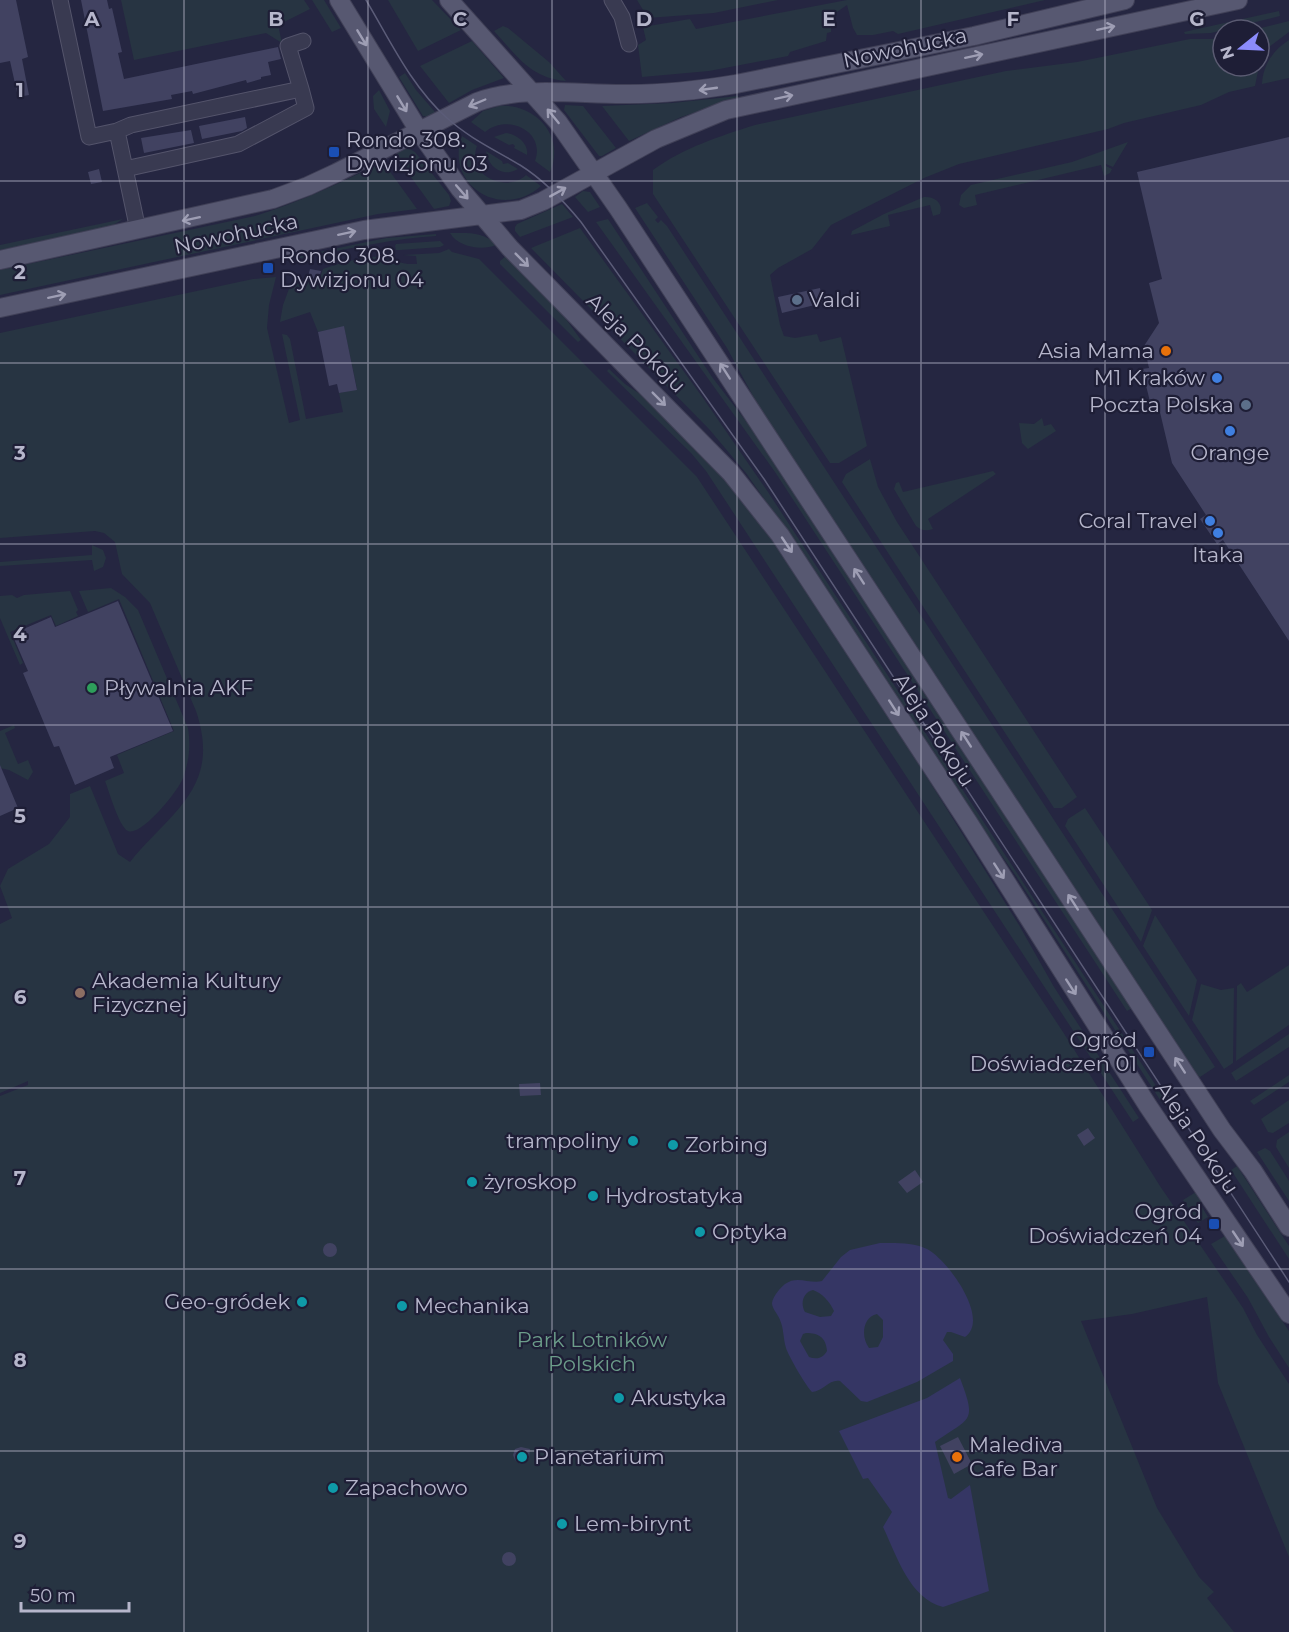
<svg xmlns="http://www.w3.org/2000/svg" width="1289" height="1632" viewBox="0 0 1289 1632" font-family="Montserrat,sans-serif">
<rect width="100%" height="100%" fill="#252641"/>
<path fill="#273442" d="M121,0H304L310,9L278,25L282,43L266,33L134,60Z
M312,0H324L341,28L332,32Z
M388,0H432L461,30L418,51Z
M637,0H778L714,13L648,18Z
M847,0H1045L898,34L893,31L873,35H857L853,28L847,5L831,16V32L827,33L826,41L790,52L788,56L709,71L642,77L638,45L646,40L643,27L690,19L696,29Z
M1279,11L1280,16L1211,33L1185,34L1184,32Z
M1289,21V32L1269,47L1259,65V30H1253Z
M503,26L508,28L549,62L566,81C530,78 517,56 494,31Z
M1223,37V66H1259L1255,86L1229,92L1201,105L1124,123L1108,129L959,164L924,178L831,225L812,249L778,268L770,275L780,325L784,336L795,338L817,334L820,342L841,337L867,446L839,463H830L653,194V170C683,148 720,136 755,125L1006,71L1077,62L1190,39H1212Z
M1289,40V78L1262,84C1263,65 1273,50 1289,40Z
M472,41L504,78L472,90L449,103L420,66Z
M405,73L416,90L435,112L429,117L423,116L399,77Z
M379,90L390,111L386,127L374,109L373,96Z
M738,96L739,98L681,117L629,141L602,106L672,103Z
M565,105L583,106L616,148L602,156H599L564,110Z
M499,106C535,103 566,136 550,172L535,161C546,131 507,113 485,132L471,122L483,111Z
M506,133C517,134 529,144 527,155L514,148L515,146L513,144L509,145L494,137Z
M462,136L477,146C466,175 506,194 526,175L541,186C502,221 444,185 462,136Z
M1128,142L1113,167L1106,164V166L1112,169L1110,173L1104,176L1101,165L975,195L977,205L964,208L959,205L961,195L971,185L1072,162Z
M408,148L415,152L449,195L451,201L449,206L434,209L403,166L397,153Z
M486,151L502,161L503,164L508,163L518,169C503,178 488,167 486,151Z
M385,161L391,173L417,209L378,214L0,295V270L255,216C300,202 342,182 385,161Z
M583,191L590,192L600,207L588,212L575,197Z
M924,197C934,196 944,203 940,214L933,216L930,205L888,215L890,226L851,235L852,231L884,214Z
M647,203L658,217L655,220L658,223L661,220L667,226L1215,1067L1200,1077L1196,1074L766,420L727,348L635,208Z
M562,204L573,217L520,237L515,231V227L517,224Z
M123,219L110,227L0,250V245Z
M608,219L712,377L752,429L1132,1008L1127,1011L775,472L596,222Z
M580,228L703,398L768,492L1166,1101L1162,1103L1016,876L969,809L788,533L746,473L709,429L531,248Z
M450,233C467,233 484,231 496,245C482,251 458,247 450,233Z
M436,234V236C391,239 347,249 302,258L296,259L295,257L386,238Z
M440,241L444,245L440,247L400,250H396L395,246L396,244Z
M449,249L452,252L479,259L697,477L1063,1032L1160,1186L1243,1308L1257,1335L1289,1384V1557L1218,1383L1207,1297L1132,1314L1081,1321L1157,1508L1199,1577L1214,1592L1207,1598L1234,1632H0V1096L28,1085V1081L0,1093V924L12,918L0,886L8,869L49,844L70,817V794L90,786L118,854L130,862C171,811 222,788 196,711L150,603L122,574L115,542L104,533L95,531L0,538V333L253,279L276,277L269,305L267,328L289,423L300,420L282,334L287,335L290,339L306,419L343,412L339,393L357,389L344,327L318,332L310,312L280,322L283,305L293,278L318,284L323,269C334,265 368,255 379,257C393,259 400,265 417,264L416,256L403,255L439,253Z
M506,256L560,311L581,340L578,342L500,264V261Z
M609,369L625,384L649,400L720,472L775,543L874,692L1019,925L1054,987L1139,1118L1133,1122L706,471L691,453L607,371Z
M1042,418L1044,426L1051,424L1056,431L1028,449L1022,443L1019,423L1034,424Z
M870,459L878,487L897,522L1077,797L1062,808H1054L842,482L846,474Z
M993,471L996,474L928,519L933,529C926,531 922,531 916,526L894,489L896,483L899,482L903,492Z
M92,545L103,550L106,558L103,567L94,571L92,560L0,566V562L92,555Z
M111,588L125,597L138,610L188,728C191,745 189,762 183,778C179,790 141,837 128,831C119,827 109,791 105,781L124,773L117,755L174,731L119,599L88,612L79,591Z
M70,591L78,610L76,612L78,616L56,626L51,615L10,632L23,663L20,665L0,618V596L12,595L17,598L24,595Z
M14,725L15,728L5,733L18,764L28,760L33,772L28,780L9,770L0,768V731Z
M1085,808L1152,910L1141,942L1065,826L1068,819Z
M1155,915L1197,980L1189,1016L1143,946Z
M1289,965V1025L1236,1061L1237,986L1241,983L1247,992Z
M1201,984L1221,990L1234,988L1233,1063L1224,1069L1192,1020Z
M1289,1034V1047L1236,1081L1231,1073Z
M1289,1075V1082L1254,1105L1250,1101Z
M1289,1100V1123L1273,1133L1268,1132L1261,1119Z
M1289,1132V1168L1276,1147L1277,1140Z
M1265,1148L1270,1151L1289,1181V1201L1257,1152Z
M1237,1166L1289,1246V1259L1231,1170Z
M1196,1192L1203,1202L1200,1204L1208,1217L1198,1223L1183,1200Z
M1225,1236L1289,1331V1368L1269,1337L1248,1298L1211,1244Z"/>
<path fill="#353664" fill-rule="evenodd" d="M880,1243C895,1243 913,1242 927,1249C947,1259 991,1319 965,1337L951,1332H947L943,1340L953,1354V1361L917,1382L867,1402L861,1401L840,1381C829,1379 824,1391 812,1392C806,1386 789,1357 786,1348C783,1338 784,1329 780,1320C778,1314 772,1309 772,1303C773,1296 780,1288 785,1284C797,1275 809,1284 822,1281L841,1257L850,1250ZM813,1290C822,1293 830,1302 834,1311L831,1316L820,1317L805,1312C800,1304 803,1292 813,1290ZM877,1314L883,1320V1337L878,1347L869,1348C861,1338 862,1317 877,1314ZM806,1333C818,1333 826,1337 827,1351C823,1358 817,1360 809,1357L800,1341L803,1334Z
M960,1378C977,1423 971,1417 935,1442L948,1498L951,1499L970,1485L989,1591L943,1607C909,1598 897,1556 883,1527L892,1512L868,1478L863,1479L839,1431L927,1398Z"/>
<path fill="#414261" d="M0,0H16L28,57L22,59L29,95L18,97L10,61L0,63Z
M81,0H107L109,9L112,8L122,52L118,53L124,79L278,47L281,59L268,62L271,75L261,77V79L247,83L246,80L193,94L192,91L171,95L172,99L103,111Z
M245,117L247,128L242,131L202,139L199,126Z
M191,130L194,143L144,153L141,138Z
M1289,137V641L1223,540L1217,544L1200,519L1206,515L1172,463L1159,408L1152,410L1142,369L1149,368L1144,346L1159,323L1149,283L1162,279L1137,172Z
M99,169L102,182L91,184L88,172Z
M310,269L321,271L318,282L307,280Z
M820,288L823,303L782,313L778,297Z
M344,326L357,390L339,393L337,384L329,386L318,332Z
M118,601L173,731L110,757L114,768L75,785L59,746L54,747L23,673L28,671L12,634L51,617L55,627Z
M0,765L18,808L0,816Z
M540,1083L541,1095L520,1096L519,1084Z
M1088,1128L1095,1138L1084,1146L1077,1135Z
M915,1170L923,1182L907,1193L898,1182Z
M323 1250a7 7 0 1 1 14 0a7 7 0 1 1-14 0Z
M958,1437L972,1464L954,1474L940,1446Z
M521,1447L530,1449L529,1459L525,1463L520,1464L515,1460L513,1455L515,1449Z
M502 1559a7 7 0 1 1 14 0a7 7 0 1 1-14 0Z"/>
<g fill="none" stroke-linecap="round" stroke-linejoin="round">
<g stroke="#54546b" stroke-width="17">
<path id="minor" d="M60,0L89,137L117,131L138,230
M612,0L622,17L629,44
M301,89L288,46L303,41
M117,131L131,125L301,89L306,108L238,144L125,169"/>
</g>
<g stroke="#404057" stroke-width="20">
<path id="major" d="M339,0L419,131L460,189L510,248L731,473L780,535L968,822L1148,1106L1289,1314
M449,0L558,122L618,208L1222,1130L1253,1171L1289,1227
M0,260L273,199L308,186L336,173L477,102C521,85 581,95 629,94C665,94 700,90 736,84L974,36L1125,0
M0,308L364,230L521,210L543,201L656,139L726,110L1238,0"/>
</g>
<use href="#minor" stroke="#393a51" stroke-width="15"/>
<use href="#major" stroke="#575871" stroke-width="18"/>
<path stroke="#5b5c78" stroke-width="1.5" d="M366,0C390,40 411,86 447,118C469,138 495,150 520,165C544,180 563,200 581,222L764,479L1289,1282"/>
</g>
<defs><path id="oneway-shaft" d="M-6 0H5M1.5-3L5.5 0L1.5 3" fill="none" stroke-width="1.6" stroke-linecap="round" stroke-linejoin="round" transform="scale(1.5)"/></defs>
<g stroke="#9e9eb4">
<use href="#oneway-shaft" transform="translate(1106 28) rotate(-12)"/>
<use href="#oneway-shaft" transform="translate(362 38) rotate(59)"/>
<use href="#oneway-shaft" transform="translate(974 56) rotate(-12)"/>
<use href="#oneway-shaft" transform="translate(708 89) rotate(172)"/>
<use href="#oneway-shaft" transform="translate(784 97) rotate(-12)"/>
<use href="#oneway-shaft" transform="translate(477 103) rotate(157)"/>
<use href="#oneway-shaft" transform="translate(402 104) rotate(59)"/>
<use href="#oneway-shaft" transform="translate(553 116) rotate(-129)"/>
<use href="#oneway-shaft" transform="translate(462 192) rotate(49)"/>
<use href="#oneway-shaft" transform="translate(558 192) rotate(-29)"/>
<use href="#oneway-shaft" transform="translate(191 219) rotate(168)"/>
<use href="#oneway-shaft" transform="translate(347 233) rotate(-12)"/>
<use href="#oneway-shaft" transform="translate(522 260) rotate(45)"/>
<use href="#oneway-shaft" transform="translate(57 296) rotate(-12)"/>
<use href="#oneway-shaft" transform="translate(725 371) rotate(-123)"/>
<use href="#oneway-shaft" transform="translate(659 399) rotate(45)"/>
<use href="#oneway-shaft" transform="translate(787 545) rotate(56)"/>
<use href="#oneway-shaft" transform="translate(859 576) rotate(-123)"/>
<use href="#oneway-shaft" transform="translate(894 708) rotate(57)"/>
<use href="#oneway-shaft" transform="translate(966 739) rotate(-123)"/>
<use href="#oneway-shaft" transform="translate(999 871) rotate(57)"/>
<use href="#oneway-shaft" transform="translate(1073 902) rotate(-123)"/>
<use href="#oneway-shaft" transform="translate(1071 987) rotate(57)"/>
<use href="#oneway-shaft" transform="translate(1180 1065) rotate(-123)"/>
<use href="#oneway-shaft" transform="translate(1238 1239) rotate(56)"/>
</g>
<path fill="none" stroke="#b6b6cb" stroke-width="1.5" stroke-opacity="0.55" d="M184,0V1632M368,0V1632M552,0V1632M737,0V1632M921,0V1632M1105,0V1632M0,181H1289M0,363H1289M0,544H1289M0,725H1289M0,907H1289M0,1088H1289M0,1269H1289M0,1451H1289"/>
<g fill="#1a4fb4" stroke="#1e1e36" stroke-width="2">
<rect x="328" y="146" width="12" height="12" rx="3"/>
<rect x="262" y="262" width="12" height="12" rx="3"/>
<rect x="1143" y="1046" width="12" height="12" rx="3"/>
<rect x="1208" y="1218" width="12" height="12" rx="3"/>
</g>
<g fill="#5c6f8a" stroke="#1e1e36" stroke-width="2">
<circle cx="797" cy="300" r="6"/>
<circle cx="1246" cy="405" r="6"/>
</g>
<g fill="#e8710a" stroke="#1e1e36" stroke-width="2">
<circle cx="1166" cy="351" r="6"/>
<circle cx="957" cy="1457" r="6"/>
</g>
<g fill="#3f7fe0" stroke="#1e1e36" stroke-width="2">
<circle cx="1217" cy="378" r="6"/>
<circle cx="1230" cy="431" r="6"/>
<circle cx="1210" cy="521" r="6"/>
<circle cx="1218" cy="533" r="6"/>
</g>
<circle fill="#2e9e5b" stroke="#1e1e36" stroke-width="2" cx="92" cy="688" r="6"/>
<circle fill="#8d6e63" stroke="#1e1e36" stroke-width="2" cx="80" cy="993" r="6"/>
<g fill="#0f9aa8" stroke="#1e1e36" stroke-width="2">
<circle cx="633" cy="1141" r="6"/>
<circle cx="673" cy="1145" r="6"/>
<circle cx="472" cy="1182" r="6"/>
<circle cx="593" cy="1196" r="6"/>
<circle cx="700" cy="1232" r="6"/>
<circle cx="302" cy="1302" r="6"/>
<circle cx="402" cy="1306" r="6"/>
<circle cx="619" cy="1398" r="6"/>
<circle cx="522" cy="1457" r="6"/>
<circle cx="333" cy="1488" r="6"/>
<circle cx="562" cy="1524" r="6"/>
</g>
<g text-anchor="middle" stroke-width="4.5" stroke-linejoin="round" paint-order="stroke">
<g font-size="21" fill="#b6b6cb" stroke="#1e1e36">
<text transform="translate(905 48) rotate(-12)" y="7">Nowohucka</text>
<text transform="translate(236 234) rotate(-12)" y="7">Nowohucka</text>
<text transform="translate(636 343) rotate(45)" y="7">Aleja Pokoju</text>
<text transform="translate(934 730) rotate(57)" y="7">Aleja Pokoju</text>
<text transform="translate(1197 1138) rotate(56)" y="7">Aleja Pokoju</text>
</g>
<g font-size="21" fill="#b6b6cb" stroke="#1e1e36" text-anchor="start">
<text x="346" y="147">Rondo 308.<tspan x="346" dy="24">Dywizjonu 03</tspan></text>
<text x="280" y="263">Rondo 308.<tspan x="280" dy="24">Dywizjonu 04</tspan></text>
<text x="809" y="307">Valdi</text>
<text x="1154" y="358" text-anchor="end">Asia Mama</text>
<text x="1205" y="385" text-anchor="end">M1 Kraków</text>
<text x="1234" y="412" text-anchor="end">Poczta Polska</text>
<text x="1230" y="460" text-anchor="middle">Orange</text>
<text x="1198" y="528" text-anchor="end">Coral Travel</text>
<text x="1218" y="562" text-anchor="middle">Itaka</text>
<text x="104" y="695">Pływalnia AKF</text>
<text x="92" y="988">Akademia Kultury<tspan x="92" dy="24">Fizycznej</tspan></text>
<text x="1137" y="1047" text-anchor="end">Ogród<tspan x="1137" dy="24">Doświadczeń 01</tspan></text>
<text x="621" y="1148" text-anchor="end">trampoliny</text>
<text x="685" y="1152">Zorbing</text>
<text x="484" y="1189">żyroskop</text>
<text x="605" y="1203">Hydrostatyka</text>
<text x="1202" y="1219" text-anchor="end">Ogród<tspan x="1202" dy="24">Doświadczeń 04</tspan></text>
<text x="712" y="1239">Optyka</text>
<text x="290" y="1309" text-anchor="end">Geo-gródek</text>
<text x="414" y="1313">Mechanika</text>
<text x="631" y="1405">Akustyka</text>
<text x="969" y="1452">Malediva<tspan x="969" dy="24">Cafe Bar</tspan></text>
<text x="534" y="1464">Planetarium</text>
<text x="345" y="1495">Zapachowo</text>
<text x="574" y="1531">Lem-birynt</text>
</g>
<g font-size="21" fill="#6c9d8a" stroke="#1e1e36">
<text x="592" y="1347">Park Lotników<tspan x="592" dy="24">Polskich</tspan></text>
</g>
</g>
<g font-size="20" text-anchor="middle" font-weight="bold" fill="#b6b6cb" stroke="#1e1e36" stroke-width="4.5" stroke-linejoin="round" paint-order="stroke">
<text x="92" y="26">A</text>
<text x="276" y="26">B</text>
<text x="460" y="26">C</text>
<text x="644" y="26">D</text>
<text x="829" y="26">E</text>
<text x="1013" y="26">F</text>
<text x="1197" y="26">G</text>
<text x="20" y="97">1</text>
<text x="20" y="279">2</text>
<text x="20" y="460">3</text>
<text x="20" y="641">4</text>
<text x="20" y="823">5</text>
<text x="20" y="1004">6</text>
<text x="20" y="1185">7</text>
<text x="20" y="1367">8</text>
<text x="20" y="1548">9</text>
</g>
<g transform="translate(1241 48) rotate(252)"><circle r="28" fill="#1e1e36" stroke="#5b5b72" stroke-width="1.5"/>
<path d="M0-4.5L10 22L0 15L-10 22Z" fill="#8b8bfb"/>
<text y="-9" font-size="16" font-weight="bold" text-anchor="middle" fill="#b6b6cb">N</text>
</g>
<path d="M21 1602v9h108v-9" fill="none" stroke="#b6b6cb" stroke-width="3"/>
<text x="30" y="1602" font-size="18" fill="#b6b6cb" stroke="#1e1e36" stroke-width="4.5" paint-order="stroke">50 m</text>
</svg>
